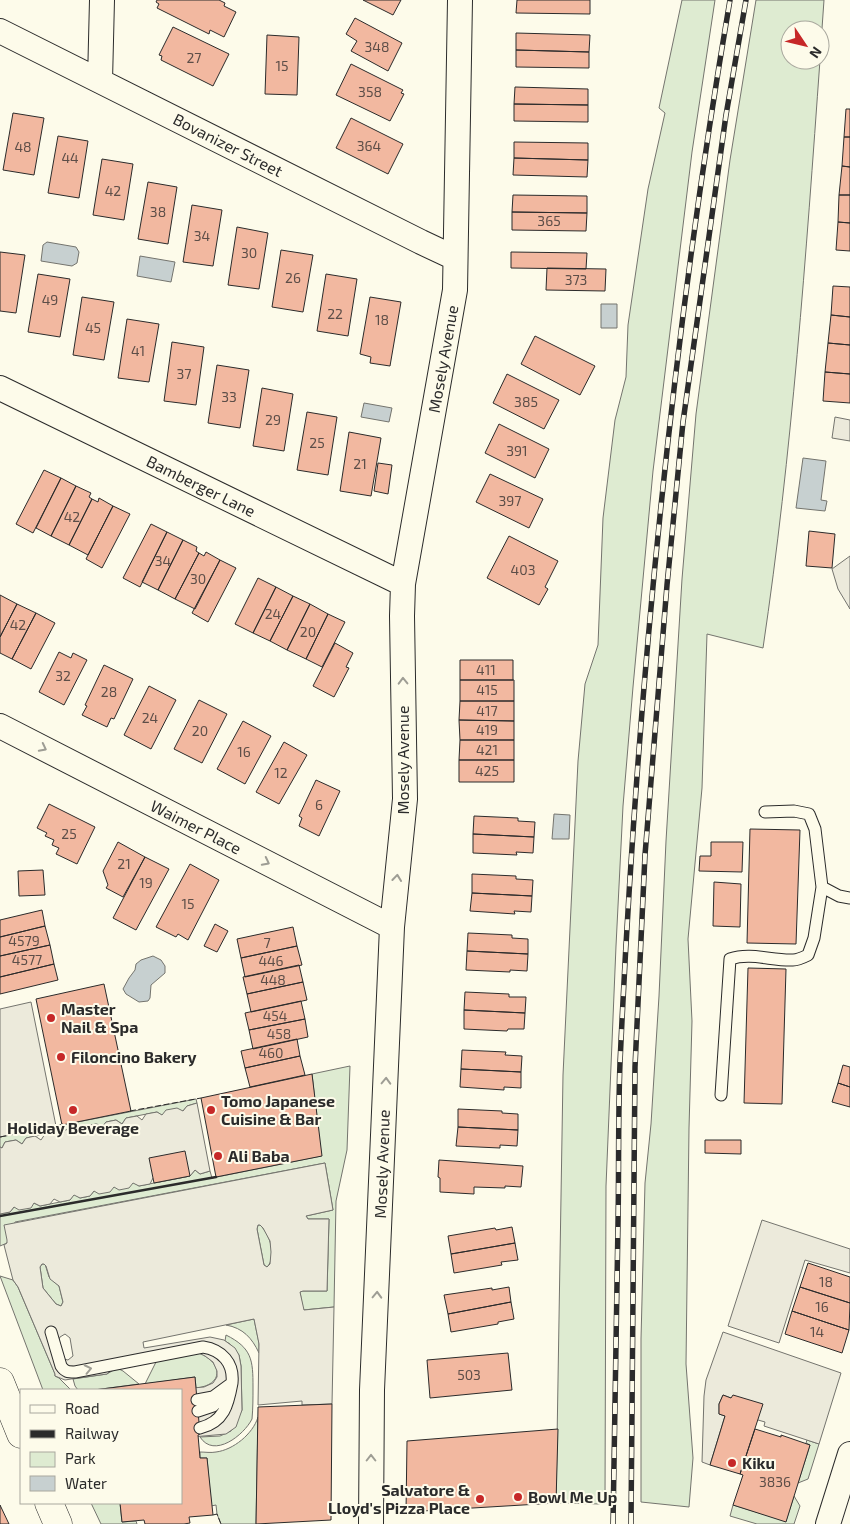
<svg xmlns="http://www.w3.org/2000/svg" width="850" height="1524" viewBox="0 0 850 1524" font-family="'Exo 2',sans-serif">
<rect width="100%" height="100%" fill="#fdfbea"/>
<path fill="#deebd1" stroke="#74746e" d="M682,0H715L692,152L653,471L633,687L623,806L616,946L606,1186L605,1502L601,1504L556,1503L563,1075L578,761L585,684L598,645L603,518L615,420L626,377L628,325L648,189L665,113L659,108Z
M756,0H824L820,57V30H790V60H820C806,256 792,453 763,648L707,634L702,788L688,939L692,1021L689,1128L686,1364L693,1458L689,1507L641,1502V1339L645,1183L651,1124L659,996L666,841L682,579L696,414L730,160Z
M350,1066L347,1150L336,1201L334,1307L303,1310L300,1292L301,1291H327L329,1219H308L306,1216L333,1210L325,1163L15,1222L7,1243L0,1246V1214L10,1212L14,1207L34,1203L40,1206L70,1200L74,1194L80,1198L90,1196L94,1191L133,1182L139,1186L190,1176L195,1170L200,1174L210,1171L212,1178L321,1156L312,1074Z
M196,1099L197,1103L187,1106L183,1111L163,1116L157,1112L126,1118L122,1124L116,1120L106,1122L102,1128L96,1124L86,1126L82,1132L76,1128L66,1130L62,1136L56,1132L26,1138L22,1144L16,1140L5,1142L2,1148L0,1147V1137Z
M258,1225H260C270,1234 277,1257 267,1267L264,1265L257,1229Z
M42,1264H45L49,1277L59,1286L63,1302L61,1306L56,1304L43,1288L40,1267Z
M0,1276L13,1280L18,1287L55,1374V1376L59,1378L71,1390H43Z
M254,1319L259,1343V1353C252,1338 243,1328 226,1325Z
M226,1335C252,1348 253,1360 253,1387C253,1398 253,1408 252,1419C244,1435 214,1459 200,1437L220,1436L231,1431L242,1410L241,1366L239,1355L230,1344L225,1341Z
M199,1353C223,1363 224,1385 196,1388L195,1377L145,1384L157,1360Z
M117,1368L123,1371L139,1384L94,1390H78L75,1386L73,1379L107,1374Z
M258,1417L256,1524H221L217,1514L216,1505L211,1506L207,1458H200V1452C205,1452 211,1453 216,1452C233,1450 253,1434 258,1417Z
M807,1440L819,1444L808,1479L798,1483L810,1445L806,1443Z
M794,1496L800,1506L794,1524H757L730,1516L733,1505L786,1521Z
M91,1503H120L122,1522L136,1521L137,1524H101Z"/>
<path fill="#eceadb" stroke="#74746e" fill-rule="evenodd" d="M835,417L850,420V441L832,438Z
M850,556V609L838,589L832,569Z
M31,1002L56,1126L0,1137V1009Z
M197,1103L210,1171L200,1174L195,1170L190,1176L159,1182L153,1178L150,1184L139,1186L133,1183L129,1188L119,1190L114,1187L110,1192L99,1194L94,1191L90,1196L80,1198L74,1195L70,1200L60,1202L54,1199L50,1204L40,1206L34,1203L31,1208L19,1210L14,1207L10,1212L0,1214V1147L2,1148L5,1142L16,1140L22,1144L26,1138L35,1136L41,1140L45,1134L56,1132L62,1136L65,1130L76,1128L82,1132L86,1126L97,1124L102,1127L106,1122L116,1120L122,1124L126,1118L137,1116L142,1120L146,1114L157,1112L162,1115L166,1110L177,1108L183,1111L187,1106Z
M325,1163L333,1210L306,1216L308,1219H329L327,1291H303L300,1292L304,1310L334,1307L332,1404L302,1405V1401L258,1405L259,1344L254,1319L143,1342L144,1348L210,1337L224,1340L235,1348L239,1355L241,1366L242,1410L236,1427L226,1434L181,1438V1390H170L204,1387L213,1383L217,1377V1371L213,1362L205,1356L199,1353L111,1370L107,1374L71,1379L65,1380L55,1376V1374L18,1287L13,1280L4,1245L7,1243V1240L4,1225ZM258,1225H260L263,1228L270,1241L271,1252L270,1264L267,1267L264,1265L257,1229ZM42,1264H44L46,1266L50,1279L59,1286L63,1302L61,1306L56,1304L43,1288L40,1267ZM65,1334L70,1338L73,1356L68,1360L64,1359L58,1341L60,1337Z
M762,1220L850,1249V1273L805,1260L779,1343L728,1326Z
M723,1332L841,1373L819,1444L764,1426L765,1422L758,1420L731,1398L723,1395L719,1404V1414L725,1416L710,1465L702,1462L704,1396L706,1380Z"/>
<path fill="#c7d0d0" stroke="#74746e" d="M47,242L76,247L79,252L77,263L72,266L41,261L43,245Z
M140,256L175,262L171,282L137,276Z
M601,304H617V328H601Z
M364,403L392,408L389,422L361,417Z
M803,458L826,461L821,500L827,501L825,511L796,508Z
M554,814L570,815L569,839H552Z
M153,956L161,960L165,966V973L151,985L150,998L148,1001L139,1002L126,994L123,989L129,978L135,970L136,964L141,960Z"/>
<path fill="#f2b8a0" stroke="#2b2b2b" d="M157,0H219L225,3L224,6L236,12L224,37L210,30L209,34L157,8L159,4L156,2Z
M363,0H401L393,15Z
M517,0H590V14L516,13Z
M355,18L402,43L388,71L351,51L357,41L346,34Z
M173,27L229,54L213,86L161,60L162,56L159,55Z
M516,33L590,35L589,52L516,50Z
M267,35L299,37L297,95L265,94Z
M516,50L589,52V68L516,67Z
M351,64L403,90L401,93L404,94L390,121L336,95Z
M515,87L588,89V105L514,104Z
M514,104L588,105V122L514,121Z
M846,109H850V137H844Z
M13,113L44,118L34,175L3,170Z
M351,118L403,144L388,174L336,148Z
M58,136L88,141L79,198L48,193Z
M844,137H850V167L842,166Z
M514,142L588,143V160L514,158Z
M514,158L588,160L587,177L513,175Z
M102,159L133,164L124,220L93,215Z
M842,166L850,167V195H839Z
M148,182L177,187L168,244L138,239Z
M513,195L587,196V213L512,212Z
M839,195H850V223L838,222Z
M192,205L222,210L213,266L183,262Z
M512,212L587,213L586,231L512,230Z
M838,222L850,223V251L836,250Z
M237,227L268,233L259,289L228,285Z
M281,250L313,255L303,312L272,307Z
M0,252L25,255L16,313L0,311Z
M511,252L587,253L586,269L511,268Z
M547,268L606,269L605,291L546,290Z
M38,274L70,279L60,337L28,332Z
M326,274L357,279L348,336L317,331Z
M833,286L850,287V317L831,315Z
M82,297L114,302L104,360L73,355Z
M370,297L401,302L390,366L370,363L371,357L360,354Z
M831,315L850,317V345L828,343Z
M127,319L159,324L149,382L118,378Z
M535,336L595,366L580,395L521,364Z
M172,342L204,347L196,405L164,401Z
M828,343L850,345V374L825,372Z
M217,365L249,370L240,428L208,423Z
M825,372L850,374V403L823,401Z
M507,374L559,400L544,429L493,403Z
M262,388L293,394L284,451L253,446Z
M307,412L337,417L328,475L297,470Z
M499,424L549,449L535,478L485,453Z
M349,432L381,438L371,496L340,491Z
M378,463L392,465L388,494L374,491Z
M44,470L61,478L33,533L16,524Z
M490,474L543,499L529,528L476,502Z
M61,478L76,486L51,536L36,528Z
M76,486L91,493L89,497L92,499L69,545L51,536Z
M99,498L113,506L88,555L69,545L92,499L98,502Z
M113,506L130,514L102,568L86,559Z
M151,524L167,532L140,587L123,578Z
M809,531L835,534L832,568L806,566Z
M167,532L183,540L158,590L142,582Z
M509,536L558,561L545,587L548,589L539,605L487,578Z
M183,540L197,547L196,551L199,553L175,599L158,590Z
M206,552L220,560L195,609L175,599L199,553L204,556Z
M220,560L236,568L208,622L192,613Z
M258,578L276,587L253,633L235,624Z
M276,587L293,596L270,641L253,633Z
M0,595L17,604L0,637Z
M293,596L310,604L287,650L270,641Z
M17,604L36,613L12,659L0,653V637Z
M310,604L328,614L306,659L287,650Z
M36,613L55,623L31,669L12,659Z
M328,614L345,622L322,667L306,659Z
M335,643L353,653L346,667L349,668L334,697L313,686Z
M59,652L71,658L73,653L87,660L64,705L39,692Z
M460,660H513V680H460Z
M104,665L133,679L114,719L111,718L107,727L82,715L87,706L85,705Z
M460,680H514V701H460Z
M149,686L176,700L151,749L124,735Z
M199,700L227,714L202,763L174,749Z
M460,701H514V721L459,720Z
M459,720L514,721V740H460Z
M243,721L271,736L245,784L217,769Z
M460,740H514V760H459Z
M284,742L307,755L279,804L256,792Z
M459,760H514V782H459Z
M316,780L340,791L319,836L299,826L302,818L299,816Z
M49,804L95,827L77,864L56,854L59,848L52,845L54,840L45,836L47,833L37,828Z
M474,816L518,818V821L535,822L534,837L473,834Z
M750,829L800,830L796,944L747,943Z
M473,834L534,837L533,853L516,852L517,855L473,853Z
M118,842L145,857L123,897L106,888L108,885L103,871Z
M711,842H743L742,872L699,871L700,856H711Z
M145,857L169,869L136,930L113,918Z
M190,864L219,880L188,940L178,934L176,937L156,927Z
M43,870L45,895L19,896L18,871Z
M472,874L516,876V879L533,880L532,896L472,893Z
M714,882L741,884L740,927L713,926Z
M472,893L532,896L531,912L514,911L515,914L470,911Z
M42,910L45,926L0,937V920Z
M215,924L228,931L217,952L204,946Z
M45,926L50,945L0,956V937Z
M293,927L297,946L241,958L237,939Z
M468,933L512,935V938L528,939V954L467,951Z
M50,945L54,964L0,977V956Z
M297,946L302,965L245,977L241,958Z
M467,951L528,954L527,971L510,970V972L466,970Z
M54,964L58,980L0,994V977Z
M299,965L303,982L247,994L243,977Z
M748,968L786,969L782,1104L744,1103Z
M303,982L307,1000L251,1012L247,994Z
M104,984L131,1111L62,1125L36,999Z
M465,992L509,994V997H526L525,1013L464,1010Z
M301,1001L305,1019L249,1030L245,1013Z
M464,1010L525,1013L524,1029H508L507,1031L464,1029Z
M305,1019L308,1037L253,1049L249,1030Z
M297,1039L300,1056L245,1068L241,1051Z
M462,1050L506,1052L505,1055L522,1056L521,1072L461,1069Z
M300,1056L305,1075L250,1087L245,1068Z
M843,1065L850,1067V1087L838,1083Z
M461,1069L521,1072V1088L504,1087V1090L460,1087Z
M312,1074L322,1156L216,1177L201,1098Z
M838,1083L850,1087V1107L832,1102Z
M458,1109L502,1111V1113L518,1114V1130L458,1127Z
M458,1127L518,1130L517,1146L500,1145V1148L456,1146Z
M705,1140H741V1154L705,1153Z
M185,1151L190,1176L154,1183L149,1158Z
M439,1160L523,1166L521,1187L505,1186V1188L474,1187V1194L440,1192V1178L438,1177Z
M512,1227L515,1243L451,1254L448,1236L495,1228L496,1230Z
M515,1243L518,1260L501,1262L502,1265L454,1273L451,1254Z
M808,1263L850,1277V1303L800,1287Z
M509,1287L511,1302L448,1314L444,1295L492,1288V1290Z
M800,1287L850,1303L849,1330L792,1311Z
M511,1302L514,1319L498,1322V1324L451,1332L448,1314Z
M792,1311L849,1330L842,1353L785,1334Z
M508,1353L512,1390L430,1398L427,1360Z
M195,1377L200,1434L198,1435L200,1458H207L213,1515L189,1517L190,1523L184,1524H145L144,1520L122,1522L120,1503H181V1390H94Z
M723,1395L731,1398L733,1395L763,1404L740,1474L710,1465L725,1416L719,1414V1404Z
M332,1404L331,1520L256,1524L258,1407Z
M558,1429L556,1503L406,1512L407,1441Z
M755,1429L781,1437V1435L810,1445L786,1522L733,1505L743,1475L740,1474Z
M0,1505L9,1524H0Z"/>
<g fill="none" stroke-linecap="round" stroke-linejoin="round">
<g stroke="#2b2b2b" stroke-width="13">
<path id="lane" d="M765,812L794,811L809,814L815,829L822,887L839,896L850,898
M721,1095L730,959C751,952 772,961 793,960C798,960 804,957 808,955L814,938L822,887
M51,1332L61,1366C65,1372 68,1372 75,1372L203,1347C222,1350 234,1363 232,1383L213,1397L197,1400
M198,1411L213,1406L224,1395
M200,1428C224,1422 228,1405 232,1383"/>
</g>
<g stroke="#2b2b2b" stroke-width="26">
<path id="street" d="M0,31L421,242L455,258
M100,81L102,0
M0,388L403,584
M0,726L392,927
M371,1524L372,1390L392,927L405,799L402,616L403,584L455,290L460,0
M828,1524L850,1454"/>
</g>
<g stroke="#2b2b2b" stroke-width="29">
<path id="secondary" d="M0,1382L21,1434
M49,1503L58,1524"/>
</g>
<use href="#lane" stroke="#fdfbea" stroke-width="11"/>
<use href="#street" stroke="#fdfbea" stroke-width="24"/>
<use href="#secondary" stroke="#fdfbea" stroke-width="28"/>
<g stroke="#2b2b2b" stroke-width="5.5">
<path id="rail" d="M613,1524C615,1424 616,1324 618,1224C619,1170 618,1116 620,1063C636,707 670,351 730,0
M631,1524L635,1067L645,855L667,585L683,422L726,115L746,0"/>
</g>
<use href="#rail" stroke="#fdfbea" stroke-width="4" stroke-dasharray="11" stroke-linecap="butt"/>
<path stroke="#2b2b2b" stroke-width="1" stroke-dasharray="6 2.5" stroke-linecap="butt" d="M130,1111L201,1098
M0,1137L63,1124
M213,1515L217,1514L221,1524"/>
<path stroke="#2b2b2b" stroke-width="2.5" d="M0,1216L216,1177"/>
</g>
<defs><path id="oneway-chevron" d="M-2-3.5L2.5 0L-2 3.5" fill="none" stroke-width="1.6" stroke-linecap="round" stroke-linejoin="round" transform="scale(1.25)"/></defs>
<g stroke="#9e9d94">
<use href="#oneway-chevron" transform="translate(403 681) rotate(-91)"/>
<use href="#oneway-chevron" transform="translate(43 748) rotate(27)"/>
<use href="#oneway-chevron" transform="translate(266 862) rotate(27)"/>
<use href="#oneway-chevron" transform="translate(397 878) rotate(-84)"/>
<use href="#oneway-chevron" transform="translate(386 1081) rotate(-88)"/>
<use href="#oneway-chevron" transform="translate(377 1295) rotate(-88)"/>
<use href="#oneway-chevron" transform="translate(88 1369) rotate(-12)"/>
<use href="#oneway-chevron" transform="translate(371 1458) rotate(-90)"/>
</g>
<g fill="#c62828" stroke="#fdfbea" stroke-width="2">
<circle cx="51" cy="1018" r="5"/>
<circle cx="61" cy="1057" r="5"/>
<circle cx="73" cy="1110" r="5"/>
<circle cx="211" cy="1110" r="5"/>
<circle cx="218" cy="1156" r="5"/>
<circle cx="732" cy="1463" r="5"/>
<circle cx="518" cy="1497" r="5"/>
<circle cx="480" cy="1499" r="5"/>
</g>
<g text-anchor="middle" stroke-width="4" stroke-linejoin="round" paint-order="stroke">
<g font-size="14" fill="#5d4e48">
<text x="377" y="52">348</text>
<text x="194" y="63">27</text>
<text x="282" y="71">15</text>
<text x="370" y="97">358</text>
<text x="369" y="151">364</text>
<text x="23" y="152">48</text>
<text x="70" y="163">44</text>
<text x="113" y="196">42</text>
<text x="158" y="217">38</text>
<text x="549" y="226">365</text>
<text x="202" y="241">34</text>
<text x="249" y="258">30</text>
<text x="293" y="283">26</text>
<text x="576" y="285">373</text>
<text x="50" y="305">49</text>
<text x="335" y="319">22</text>
<text x="382" y="325">18</text>
<text x="93" y="333">45</text>
<text x="138" y="356">41</text>
<text x="184" y="379">37</text>
<text x="229" y="402">33</text>
<text x="526" y="407">385</text>
<text x="273" y="425">29</text>
<text x="317" y="448">25</text>
<text x="517" y="456">391</text>
<text x="360" y="469">21</text>
<text x="510" y="506">397</text>
<text x="72" y="522">42</text>
<text x="163" y="566">34</text>
<text x="523" y="575">403</text>
<text x="198" y="584">30</text>
<text x="273" y="619">24</text>
<text x="18" y="630">42</text>
<text x="308" y="637">20</text>
<text x="486" y="675">411</text>
<text x="63" y="681">32</text>
<text x="487" y="695">415</text>
<text x="109" y="697">28</text>
<text x="487" y="716">417</text>
<text x="150" y="723">24</text>
<text x="487" y="735">419</text>
<text x="200" y="736">20</text>
<text x="487" y="755">421</text>
<text x="244" y="757">16</text>
<text x="487" y="776">425</text>
<text x="281" y="778">12</text>
<text x="319" y="810">6</text>
<text x="69" y="839">25</text>
<text x="124" y="869">21</text>
<text x="146" y="888">19</text>
<text x="188" y="909">15</text>
<text x="24" y="946">4579</text>
<text x="267" y="948">7</text>
<text x="27" y="965">4577</text>
<text x="271" y="966">446</text>
<text x="273" y="985">448</text>
<text x="275" y="1021">454</text>
<text x="279" y="1039">458</text>
<text x="271" y="1058">460</text>
<text x="826" y="1287">18</text>
<text x="822" y="1312">16</text>
<text x="817" y="1337">14</text>
<text x="469" y="1380">503</text>
<text x="775" y="1487">3836</text>
</g>
<g font-size="16" fill="#2b2b2b" stroke="#fdfbea">
<text transform="translate(228 145) rotate(27)" y="6">Bovanizer Street</text>
<text transform="translate(443 359) rotate(-80)" y="6">Mosely Avenue</text>
<text transform="translate(201 486) rotate(26)" y="6">Bamberger Lane</text>
<text transform="translate(403 760) rotate(-90)" y="6">Mosely Avenue</text>
<text transform="translate(196 827) rotate(27)" y="6">Waimer Place</text>
<text transform="translate(382 1164) rotate(-88)" y="6">Mosely Avenue</text>
</g>
<g font-size="16" font-weight="bold" fill="#2b2b2b" stroke="#fdfbea" text-anchor="start">
<text x="61" y="1015">Master<tspan x="61" dy="18">Nail &amp; Spa</tspan></text>
<text x="71" y="1063">Filoncino Bakery</text>
<text x="221" y="1107">Tomo Japanese<tspan x="221" dy="18">Cuisine &amp; Bar</tspan></text>
<text x="73" y="1134" text-anchor="middle">Holiday Beverage</text>
<text x="228" y="1162">Ali Baba</text>
<text x="742" y="1469">Kiku</text>
<text x="470" y="1496" text-anchor="end">Salvatore &amp;<tspan x="470" dy="18">Lloyd's Pizza Place</tspan></text>
<text x="528" y="1503">Bowl Me Up</text>
</g>
</g>
<rect x="20" y="1389" width="162" height="115" fill="#fdfbea" stroke="#a9a89e"/>
<rect x="30" y="1405" width="25" height="8" fill="#fdfbea" stroke="#a9a89e"/>
<text x="65" y="1414" font-size="15" fill="#2b2b2b">Road</text>
<rect x="30" y="1430" width="25" height="8" fill="#2b2b2b" stroke="#a9a89e"/>
<text x="65" y="1439" font-size="15" fill="#2b2b2b">Railway</text>
<rect x="30" y="1452" width="25" height="15" fill="#deebd1" stroke="#a9a89e"/>
<text x="65" y="1464" font-size="15" fill="#2b2b2b">Park</text>
<rect x="30" y="1476" width="25" height="15" fill="#c7d0d0" stroke="#a9a89e"/>
<text x="65" y="1489" font-size="15" fill="#2b2b2b">Water</text>
<g transform="translate(805 45) rotate(125)"><circle r="24" fill="#fdfbea" stroke="#a9a89e"/>
<path d="M0-4L9 19L0 12L-9 19Z" fill="#c62828"/>
<text y="-8" font-size="14" font-weight="bold" text-anchor="middle" fill="#2b2b2b">N</text>
</g>
</svg>
